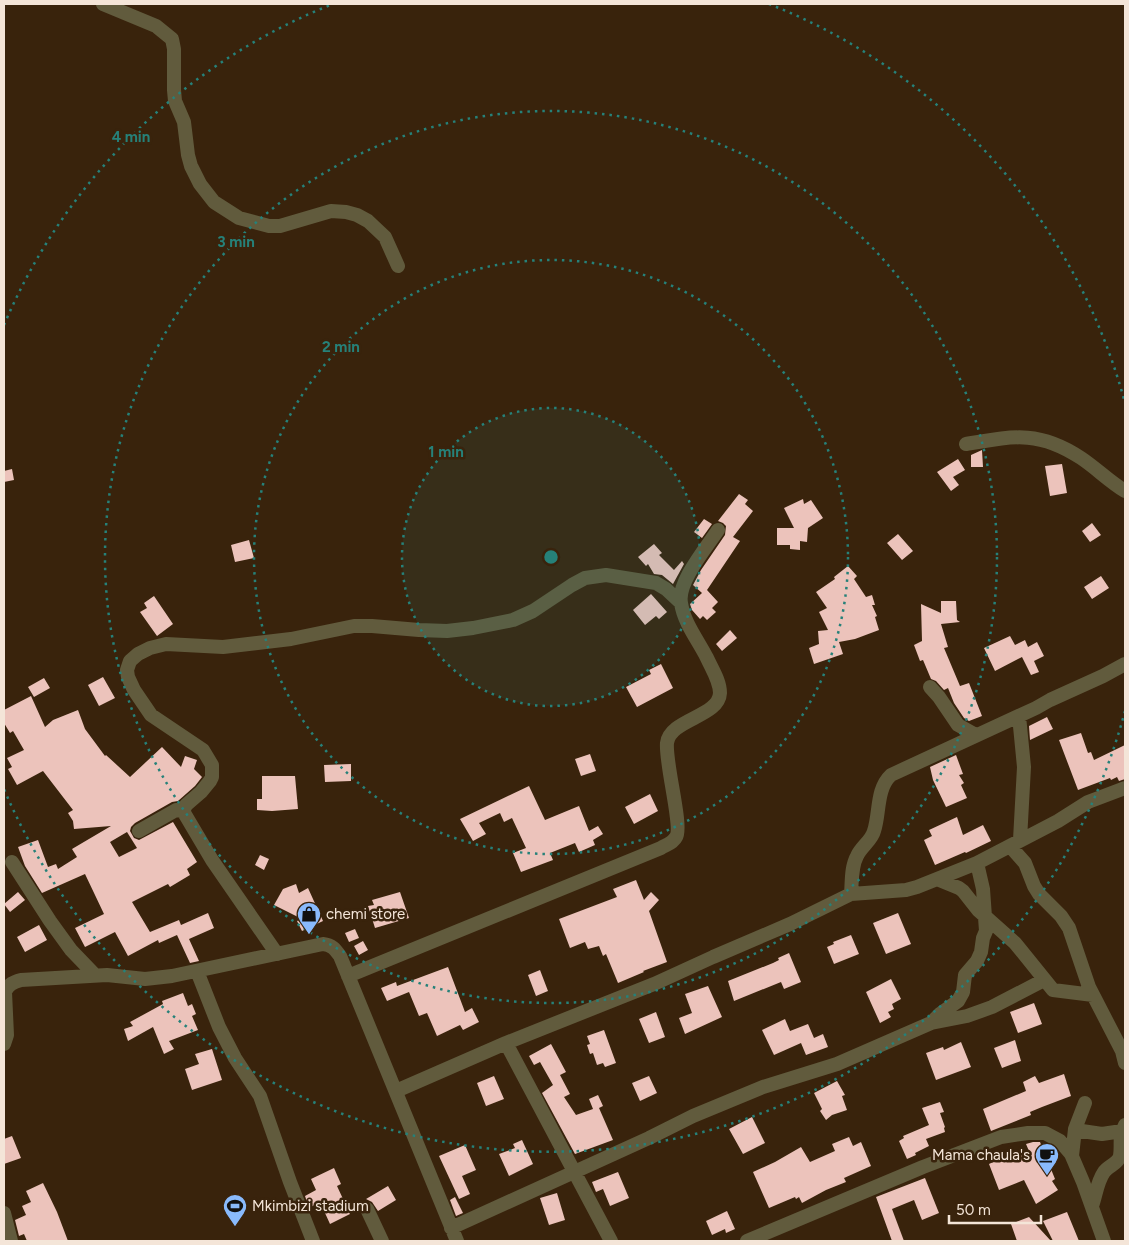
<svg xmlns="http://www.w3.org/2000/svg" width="1129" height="1245" viewBox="0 0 1129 1245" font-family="Figtree,sans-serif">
<rect width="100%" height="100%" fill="#39230c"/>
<path fill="#ecc3bb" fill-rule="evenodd" d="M982,450L983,467H971V455Z
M958,459L965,470L953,477L959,485L951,491L937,472Z
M1062,464L1067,493L1050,496L1045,466Z
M12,469L14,480L4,482V471Z
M739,494L748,500L745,504L753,511L733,537L740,541L707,590L718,602L712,608L716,612L707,620L703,616L700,619L692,610L690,604L702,593L693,585L701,570L725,535L726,526L723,523L718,521Z
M803,499L804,504L811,500L823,518L808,528L807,542L800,541V550L790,549V545H777V528H794L784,508Z
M704,519L712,524L702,538L694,532Z
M1092,523L1101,535L1090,542L1082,531Z
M898,534L913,551L902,560L887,543Z
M249,540L254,558L235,562L231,545Z
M654,544L662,553L659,555L674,570L682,561L684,564L673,584L662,575L654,574L648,564L646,566L638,557Z
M848,566L857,576L854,579L866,597L872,595L875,605H872L877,616L875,617L879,630L855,639L839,642L843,654L814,664L809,648L819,644L818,631L828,630L819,612L827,608L816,592L835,579L834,577Z
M1101,576L1109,588L1092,599L1084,587Z
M651,594L667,612L659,619L656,616L645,625L633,610Z
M154,596L173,624L157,636L140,612L147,608L144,603Z
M941,601H956L957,620L960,622L941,624L948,647L944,648L960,686L969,683L982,716L969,721L964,718L954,703L948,688L944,690L936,681L931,679L923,660L920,661L914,645L922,641L921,604L941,613Z
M730,630L737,638L722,651L716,644Z
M1010,636L1015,645L1025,640L1028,647L1037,642L1044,656L1034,661L1039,672L1031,675L1022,657L995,671L984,648Z
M661,664L673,688L637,707L626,687L651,674L649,670Z
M103,677L115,698L99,706L88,685Z
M44,678L50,688L34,697L28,687Z
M31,696L45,727L53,720L78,710L85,729L105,756L106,755L130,777L162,747L181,767L185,756L197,760L194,769L202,777L195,786L178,801L172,802L135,823L131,827L130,831L134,838L139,840L173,822L197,862L187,869L190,875L170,887L168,884L132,902L150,932L179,920L181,925L208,913L214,928L189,939L199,961L190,963L177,935L159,943L158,940L128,956L115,932L85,947L75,928L104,914L85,874L42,893L25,866L18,847L38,840L48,867L56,864L58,869L77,857L72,849L111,826L74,829L73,821L68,813L73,810L43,771L17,785L8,769L12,767L7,758L24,750L13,731L10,733L4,723V710ZM127,832L137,848L119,857L110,842Z
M1047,717L1053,729L1030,740L1029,726Z
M1081,733L1088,753L1091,752L1094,760L1125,745V779L1119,781L1117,777L1111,780L1110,778L1078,790L1059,740Z
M590,754L596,771L581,776L575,759Z
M956,755L963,774L959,775L964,783L961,785L967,798L946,807L933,780L930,767Z
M351,764V781L325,782L324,765Z
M262,776H295L298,809L272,811L257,810V799H262Z
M529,786L545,820L579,806L589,831L598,826L603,834L593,840L595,845L579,852L575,843L550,853L553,860L521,872L513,853L526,848L512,818L504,822L500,813L479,823L486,834L473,841L460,819Z
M650,794L658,811L634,824L625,807Z
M957,817L963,835L983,825L991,841L966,853L965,852L935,865L924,840L932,836L929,830Z
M260,855L269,859L264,870L255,865Z
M636,880L644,900L651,892L659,900L649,911L667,962L643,971L644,972L618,983L606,954L603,956L599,946L588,949L585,942L570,948L559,919L617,897L613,889Z
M296,884L299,893L308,888L323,921L302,931L297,921L302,919L274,905L283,889Z
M18,892L25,900L10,912L4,904Z
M400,892L409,918L375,928L368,906L374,905L372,900Z
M898,913L911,944L886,954L873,923Z
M39,925L47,940L25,952L17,937Z
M355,929L359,938L349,942L345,933Z
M851,935L859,954L834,964L827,947L834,944L833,942Z
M363,941L368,950L359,955L354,946Z
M789,953L801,982L784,989L781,982L734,1001L728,981L773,963L779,960L778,958Z
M448,967L465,1012L472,1008L479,1022L463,1030L460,1025L437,1036L427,1013L419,1016L409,992L387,1001L381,988L396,982L397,986Z
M540,970L548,991L536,996L528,975Z
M891,979L901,999L892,1004L894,1009L888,1012L891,1017L880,1023L866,992Z
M708,986L722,1017L685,1034L679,1018L692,1013L685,994Z
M183,993L188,1006L192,1004L196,1014L192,1016L198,1030L169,1041L174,1049L164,1054L153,1027L128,1041L124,1029L133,1026L130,1022L163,1004L162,1001Z
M1034,1003L1042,1024L1018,1033L1010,1012Z
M656,1012L665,1037L649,1043L639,1019Z
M785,1019L790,1031L808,1024L814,1038L823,1034L828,1047L806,1055L801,1043L774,1055L762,1030Z
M604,1030L616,1063L605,1067L603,1063L597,1065L593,1053L590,1054L587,1045L590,1044L587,1036Z
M1015,1040L1021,1061L1002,1068L994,1048Z
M961,1042L971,1067L936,1080L926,1053L943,1047L944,1050Z
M551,1044L566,1072L560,1075L570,1094L564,1097L576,1115L593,1109L589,1099L598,1095L603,1106L599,1108L613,1140L575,1154L542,1093L553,1085L540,1062L534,1065L529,1056Z
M212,1049L222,1080L192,1090L185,1069L199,1064L195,1054Z
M1064,1074L1071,1096L1042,1107L1030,1112L1031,1115L991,1131L983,1109L1026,1091L1023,1082L1035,1076L1039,1083Z
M494,1076L504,1099L486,1106L477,1083Z
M649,1076L657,1093L640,1101L632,1083Z
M837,1081L845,1095L842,1096L847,1110L832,1115L826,1120L820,1111L822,1109L814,1093Z
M940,1102L944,1112L940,1113L945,1127L944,1128L945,1132L926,1139L929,1146L915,1153L916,1155L907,1159L899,1141L904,1138L903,1136L929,1125L922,1108Z
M752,1117L765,1143L743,1154L729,1129Z
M12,1136L21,1158L4,1164V1139Z
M849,1137L853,1146L861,1142L871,1166L844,1178L846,1182L826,1190L802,1203L799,1197L796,1199L795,1197L769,1208L753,1172L775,1162L801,1147L810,1162L835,1151L832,1144Z
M522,1140L533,1164L509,1176L499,1154L515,1148L513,1144Z
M1033,1142H1040L1055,1179L1052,1181L1058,1190L1036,1204L1024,1180L999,1190L989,1164L1006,1156L1007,1159L1029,1151L1026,1144Z
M465,1145L476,1170L462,1176L470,1194L459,1199L439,1156Z
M334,1168L341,1184L337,1186L350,1214L330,1224L320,1202L309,1208L305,1196L316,1190L311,1179Z
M618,1172L629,1198L610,1206L603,1189L596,1192L592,1182Z
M925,1178L939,1213L922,1220L914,1200L892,1209L904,1241H892L876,1197Z
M43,1183L57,1212L68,1241H27L24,1234L19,1236L15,1220L26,1215L22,1206L31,1202L26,1191Z
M388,1186L396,1200L378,1211L372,1202L366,1199Z
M557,1193L565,1220L549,1225L540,1198Z
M455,1197L463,1213L456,1216L450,1200Z
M727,1211L735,1229L726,1233L725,1229L712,1235L706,1221Z
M1067,1212L1079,1241H1053L1043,1221Z
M1029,1217L1051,1241H1017L1011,1224Z"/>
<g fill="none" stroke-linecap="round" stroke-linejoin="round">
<path stroke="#615b3d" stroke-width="14" d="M103,4L156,26L172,39L174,49V90L175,101L184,122L188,155L191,166L200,184L214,202L239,218L269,226H280L331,211L346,212L357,215L368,221L385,237L398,266
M966,444C1013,436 1039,430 1081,458C1096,468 1110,482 1125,491
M930,687L939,697L958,725L976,735
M1019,716L1024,767L1020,840
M183,811L186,805L201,792L210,781L212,777V765L203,750L151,715L134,690L128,677L127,670L130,661L138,654L150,648L166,644L223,647L291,639L354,626H372L419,630L447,631L473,628L513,620L533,611L572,585L585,578L606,575L656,583L666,589L681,603
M139,831L176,810L183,811L212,860L277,954
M1010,846L1025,863L1034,886L1039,894L1061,916L1069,928L1089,987L1122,1051L1125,1063
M12,862L50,921L71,950L95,975
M937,879L959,888L963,891L978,910L1015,943L1053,990L1093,995
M851,894C852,882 851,867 857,856C861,847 872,840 874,831C880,813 876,789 891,775L1036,708L1050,700L1103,676L1125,664
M197,971L219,1027L235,1058L260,1096L290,1182L313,1241
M348,976L661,848C666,845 673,843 676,837C683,827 665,763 667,743C670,719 719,717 720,693C720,681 712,669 707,658C698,640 684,623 681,603C677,582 707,547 718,530
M932,1022L940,1014L958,1001L963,992L965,975L977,961L981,952L983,938L986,931L983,889L977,863
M506,1043L611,1241
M4,1044L7,1035L5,992C8,984 14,982 21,980L107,975L145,979L172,976L323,944C332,945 335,949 340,956L457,1241
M396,1091L506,1043L654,984L713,957L790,924L851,894L906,890L917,887L977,863L1058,821L1088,802L1125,788
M1075,1130L1102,1134L1122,1131
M1072,1156L1075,1129L1085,1103
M1092,1206C1096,1195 1097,1182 1104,1172C1108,1166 1118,1164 1120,1156C1122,1144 1118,1138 1125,1125
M367,1209L382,1241
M4,1213L11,1241
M451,1228L649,1138L693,1116L763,1087L837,1064L931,1023L967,1016L992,1007L1044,980
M747,1241L923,1167L1001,1137L1028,1133H1045L1060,1141L1071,1154L1083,1182L1104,1241"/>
</g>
<circle cx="551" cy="557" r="149" fill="#268179" fill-opacity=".12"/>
<g fill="none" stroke="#268179" stroke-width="2.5" stroke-dasharray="2.5 5">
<circle cx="551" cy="557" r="149"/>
<circle cx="551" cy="557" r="297"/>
<circle cx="551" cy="557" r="446"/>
<path d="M1125 711A594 594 0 0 1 4 789M4 325A594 594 0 0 1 333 4M769 4A594 594 0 0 1 1125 403"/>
</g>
<defs>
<g id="shop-pin" transform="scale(1.25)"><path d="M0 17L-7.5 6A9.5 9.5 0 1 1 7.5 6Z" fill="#89bafc" stroke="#39230c"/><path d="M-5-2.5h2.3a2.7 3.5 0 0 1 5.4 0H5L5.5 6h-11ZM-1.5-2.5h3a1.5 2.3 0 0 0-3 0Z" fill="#111"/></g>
<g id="cafe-pin" transform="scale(1.25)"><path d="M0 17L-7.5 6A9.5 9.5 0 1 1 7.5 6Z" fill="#89bafc" stroke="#39230c"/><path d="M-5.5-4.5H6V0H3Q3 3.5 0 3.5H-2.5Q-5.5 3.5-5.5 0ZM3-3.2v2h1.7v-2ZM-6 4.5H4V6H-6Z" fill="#111"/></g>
<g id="stadium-pin" transform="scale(1.25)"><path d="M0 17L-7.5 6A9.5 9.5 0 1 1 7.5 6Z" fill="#89bafc" stroke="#39230c"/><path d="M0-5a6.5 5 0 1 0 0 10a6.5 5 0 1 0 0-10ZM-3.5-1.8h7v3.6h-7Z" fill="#111"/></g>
</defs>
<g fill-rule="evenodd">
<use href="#shop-pin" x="309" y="914"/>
<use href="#cafe-pin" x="1047" y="1155"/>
<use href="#stadium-pin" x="235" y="1206"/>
</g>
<g text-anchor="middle" stroke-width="5" stroke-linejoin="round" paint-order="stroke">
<g font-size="15" fill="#f4e5d8" stroke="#39230c" text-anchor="start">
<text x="326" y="919">chemi store</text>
<text x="1030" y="1160" text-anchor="end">Mama chaula's</text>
<text x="252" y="1211">Mkimbizi stadium</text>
</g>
</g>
<circle cx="551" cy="557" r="8" fill="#268179" stroke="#39230c" stroke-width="2.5"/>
<g font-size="15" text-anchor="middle" font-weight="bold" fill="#268179" stroke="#39230c" stroke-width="5" stroke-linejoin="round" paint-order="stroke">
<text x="131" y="142">4 min</text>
<text x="236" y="247">3 min</text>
<text x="341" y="352">2 min</text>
<text x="446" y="457">1 min</text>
</g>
<rect width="1129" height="1245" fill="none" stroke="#f4e5d8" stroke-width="10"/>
<path d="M949 1215v8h92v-8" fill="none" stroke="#f4e5d8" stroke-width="2.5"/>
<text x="956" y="1215" font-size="15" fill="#f4e5d8" stroke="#39230c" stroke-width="4" paint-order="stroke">50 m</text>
</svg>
